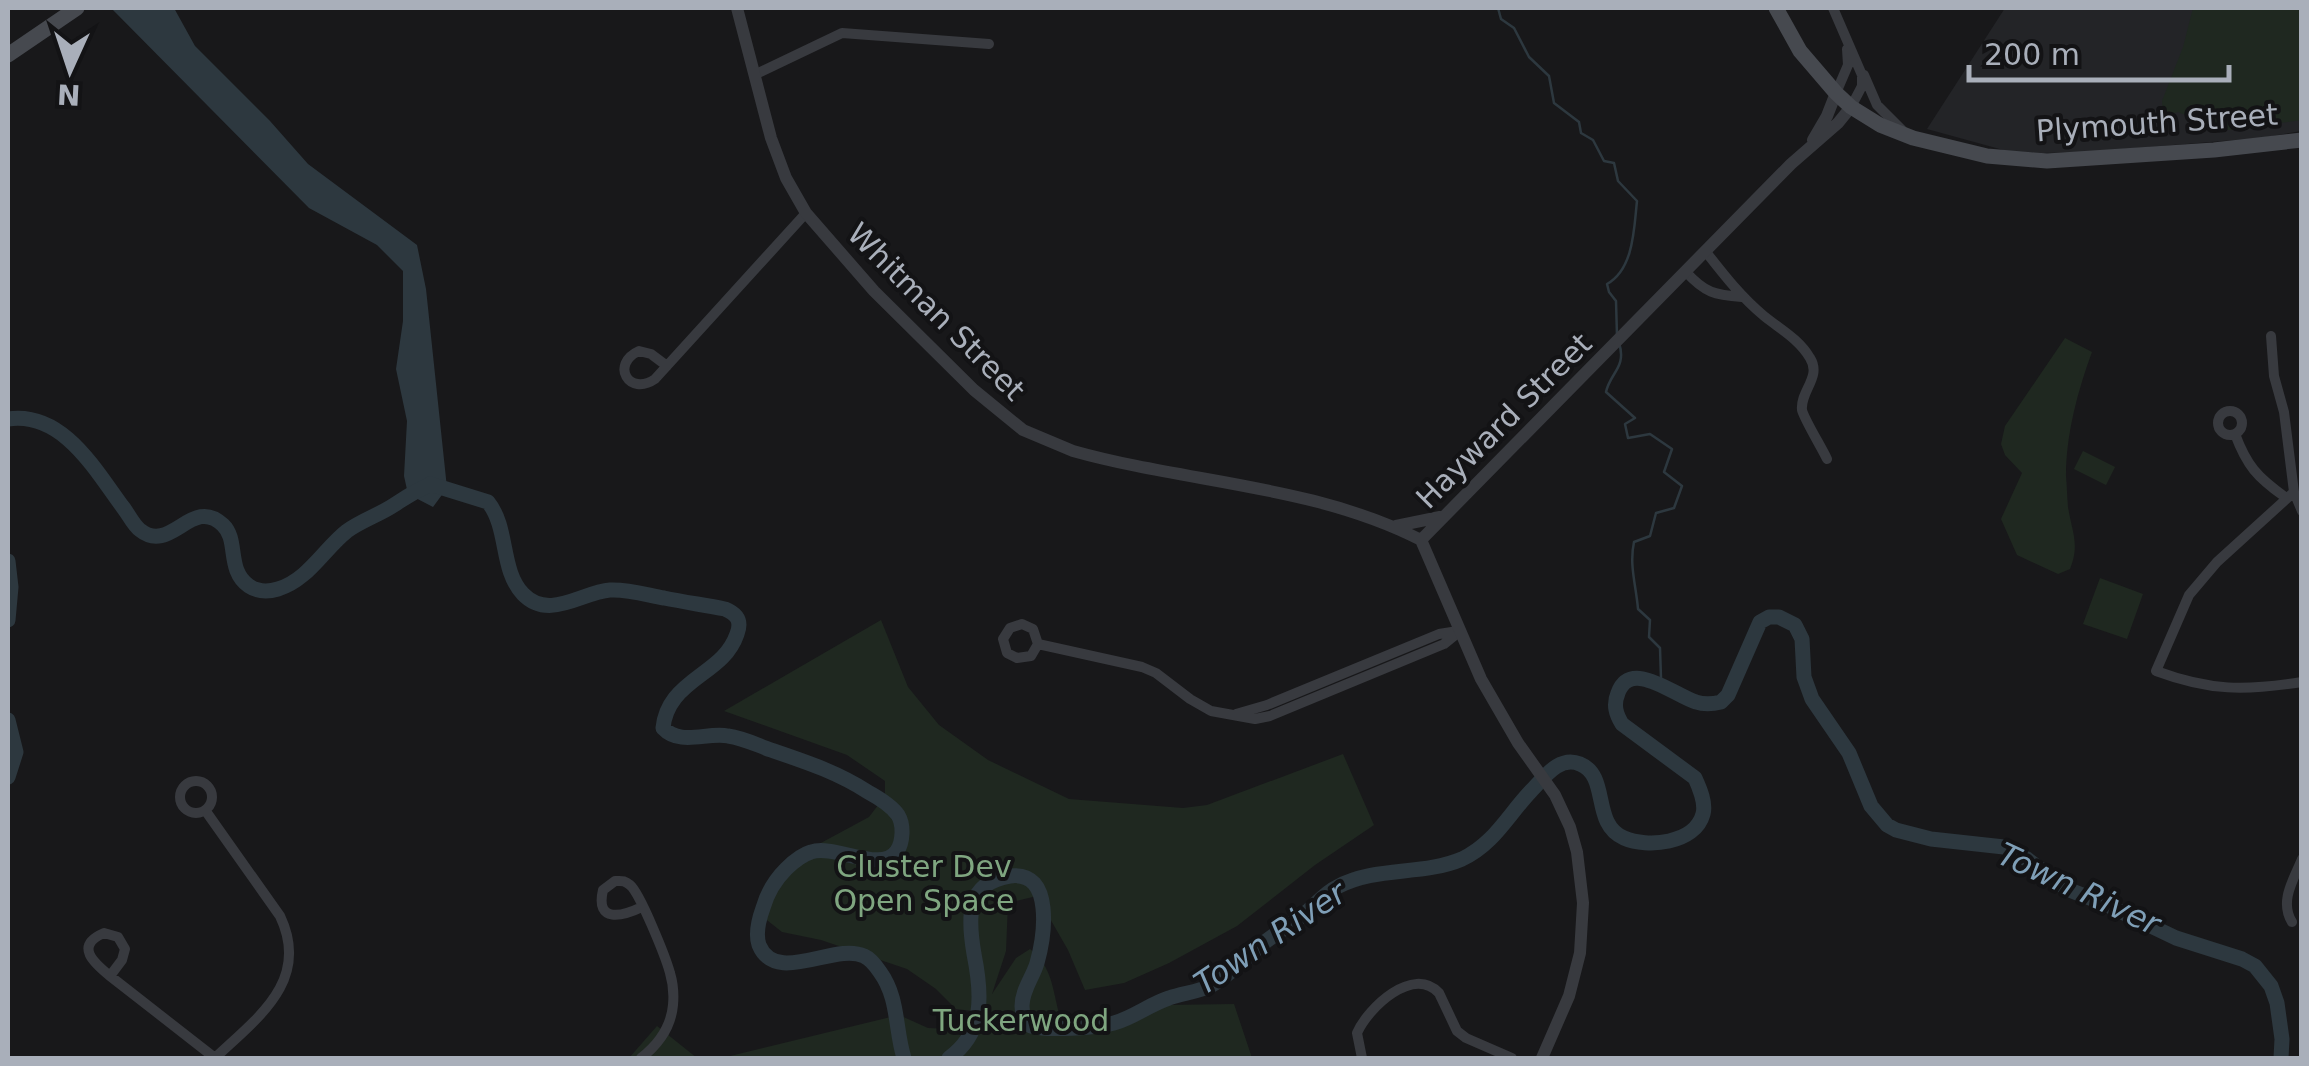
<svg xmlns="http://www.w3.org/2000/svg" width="2309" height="1066" viewBox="0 0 2309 1066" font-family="'DejaVu Sans',sans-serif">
<rect width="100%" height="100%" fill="#18181a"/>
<path fill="#232427" d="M2005,8H2301V131L2260,138L2086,152L2042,153L2007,151L1927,129Z"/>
<path fill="#1f2820" d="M2193,8H2301V120C2287,122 2272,127 2262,115L2255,118L2251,128C2216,135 2208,123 2178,112L2169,115L2163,113L2162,101L2183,47Z
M2065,338L2092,352C2078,390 2066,434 2066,476C2067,486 2067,497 2068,507C2072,532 2080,544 2070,569L2058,574L2017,555L2001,519L2022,473L2005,455L2001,444L2005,426Z
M2083,451L2115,467L2106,485L2074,469Z
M2100,578L2143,594L2127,639L2083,624Z
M881,620L908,687L939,725L988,760L1069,799L1183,808L1207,805L1343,754L1374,825L1315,865L1237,926L1169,963L1124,983L1085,990L1068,950L1037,896L1008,903L1006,951L992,994L1016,958L1030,949C1053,968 1052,988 1060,1017L1101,1019L1168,1005L1234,1004L1252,1058H722L899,1015L928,1028L948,1029L973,1022L980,1012L956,1009L936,989L907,969L821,940L782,932L758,913L763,890L782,864L869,817L885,796V781L847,755L724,711Z
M657,1026L697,1058H629Z"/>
<path fill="#2d383f" d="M111,8H174L195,46L270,121L308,164L417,245L426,289L447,488L433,507L408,494L404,476L407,421L396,369L403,321V271L377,245L309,208Z"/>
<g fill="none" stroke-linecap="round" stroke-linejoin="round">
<path stroke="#2d383f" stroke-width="2.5" d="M1498,8L1501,19L1514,28L1529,57L1549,76L1554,103L1579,122L1581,133L1593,140L1604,161L1614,163L1618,181L1637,201C1634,228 1634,269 1607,284L1609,292L1616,301L1617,336
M1619,343C1627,367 1610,373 1606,392L1635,418L1625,424L1628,438L1650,434L1672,449L1664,472L1682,486L1674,508L1656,513L1650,536L1634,542C1629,565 1636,585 1638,609L1650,620L1649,637L1660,648L1661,678L1657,684"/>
<path stroke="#2d383f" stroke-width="15" d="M8,419C62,411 94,468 122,506C128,513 133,525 140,530C171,555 192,495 223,525C239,540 226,570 249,586C258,592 268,592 278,589C308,580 324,549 347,531C362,520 379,515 394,505C405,498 415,491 427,486
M430,484L488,502C509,528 500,570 523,594C549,621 582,592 610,590C628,589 647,595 664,598C684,602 704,605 725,609C737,614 742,621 737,634C726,666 695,673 675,698C668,707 664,717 663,728C680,746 707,732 728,736C743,738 757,745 771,750C806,762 837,772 868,792C879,798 891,805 898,815C904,825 903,842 897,851C882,874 835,844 811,852C801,855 793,862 786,869C776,879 767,894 763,908C759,919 755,933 759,945C776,986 835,942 864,956C871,959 876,966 880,972C899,998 895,1030 904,1058
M8,561L11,587L8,620
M8,720L16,752L8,777
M949,1058C985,1032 982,994 974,954C968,919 965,883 1010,876C1055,870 1044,938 1037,963C1033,977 1022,990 1022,1006C1022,1015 1025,1020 1031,1026C1049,1031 1095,1028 1114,1023C1133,1018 1150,1004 1169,998C1183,993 1199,992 1212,985C1231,974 1248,956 1265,942C1279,931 1294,922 1308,911C1317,903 1326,892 1337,887C1376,866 1422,876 1462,859C1494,844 1508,815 1531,791C1544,778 1559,755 1580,764C1610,776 1591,824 1624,838C1647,848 1695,844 1703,814C1706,803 1700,789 1695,778L1622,724C1616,714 1613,705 1618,693C1631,658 1675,696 1696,702C1705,705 1713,704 1721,702L1728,695L1760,622L1769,617H1779L1795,625L1802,639L1804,677L1812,699L1849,753L1871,806L1887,825L1896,830L1931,839L2004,847L2027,859L2067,889L2105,904L2176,938L2242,959L2255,966L2271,986L2277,1003L2282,1039L2281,1058"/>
<path stroke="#383a3f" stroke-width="10" d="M1833,8L1862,75V86L1851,107
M754,75L842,33L989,44
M1864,75L1877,105L1902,130
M1836,93L1848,65L1847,49
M1706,252C1724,275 1741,297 1764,316C1780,329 1799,339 1810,358C1822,377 1800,391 1802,410C1804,419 1822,448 1827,459
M1686,272C1705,293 1715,295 1742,297
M2271,336L2274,376L2284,412L2294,492L2302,511
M667,366L651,354L639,351C610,364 629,397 655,379L806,213
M2218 423a12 12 0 1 1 24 0a12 12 0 1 1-24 0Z
M2235,434C2247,466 2257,477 2285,497
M2294,492L2217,562L2189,595L2156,671C2210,691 2245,691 2302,682
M1038,644L1033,629L1022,624L1010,628L1003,639L1007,653L1017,658L1031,656L1038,644L1142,667L1156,673L1190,699L1211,711L1255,719L1270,716L1444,644L1460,631
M1236,714L1267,705L1439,634L1458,631
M180 797a16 16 0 1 1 32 0a16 16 0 1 1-32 0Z
M205,810L280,916C311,981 257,1018 215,1058
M2292,922C2279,901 2294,879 2302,859
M110,976L122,960L125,949L118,937L104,933C74,946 94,963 110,976L215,1058
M641,1058C659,1044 671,1027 673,1005C674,994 673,983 670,973C666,958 640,893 630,885C624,880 622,881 615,881L603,890C595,924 623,916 642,907
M1362,1058L1357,1033C1368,1008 1413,965 1439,993L1457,1031L1466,1038L1512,1058"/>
<path stroke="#383a3f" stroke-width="12" d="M737,8L771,138L786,178L806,213L874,291L974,390L1023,430L1073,451C1187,483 1314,485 1421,540
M1813,140L1827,116L1836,93
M1396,526L1440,517
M1542,1058L1569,996L1580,953L1583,903L1577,852L1570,827L1555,795L1518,743L1481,679L1421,540L1791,164L1838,123L1851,107"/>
<path stroke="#46494f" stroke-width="15" d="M1776,8L1800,51L1836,93L1851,107L1880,125L1913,138L1987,156L2047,161L2214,150L2302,140
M8,55L77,8"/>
</g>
<g text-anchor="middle" stroke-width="8" stroke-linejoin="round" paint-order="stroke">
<g font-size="30" fill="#a9afba" stroke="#131315">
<text transform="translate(2157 123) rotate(-4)" y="10">Plymouth Street</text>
<text transform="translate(936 312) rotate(45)" y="10">Whitman Street</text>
<text transform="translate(1504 421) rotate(-45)" y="10">Hayward Street</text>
</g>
<g font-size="30" fill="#7fa680" stroke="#131315">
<text x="924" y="877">Cluster Dev<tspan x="924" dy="34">Open Space</tspan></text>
<text x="1021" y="1031">Tuckerwood</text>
</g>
<g font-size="32" font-style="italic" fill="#7f9fb7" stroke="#131315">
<text transform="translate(2079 889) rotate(25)" y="11">Town River</text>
<text transform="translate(1270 938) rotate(-34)" y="11">Town River</text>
</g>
</g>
<rect width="2309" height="1066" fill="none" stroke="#a9afba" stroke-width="20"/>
<g transform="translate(70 70) rotate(183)" stroke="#131315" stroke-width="8" paint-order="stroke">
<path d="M0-8L18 38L0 25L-18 38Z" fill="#a9afba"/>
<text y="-15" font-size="28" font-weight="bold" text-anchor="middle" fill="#a9afba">N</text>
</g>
<path d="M1969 65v15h260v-15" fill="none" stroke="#a9afba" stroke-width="5"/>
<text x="1984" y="65" font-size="30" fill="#a9afba" stroke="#131315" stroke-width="8" paint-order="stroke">200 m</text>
</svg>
